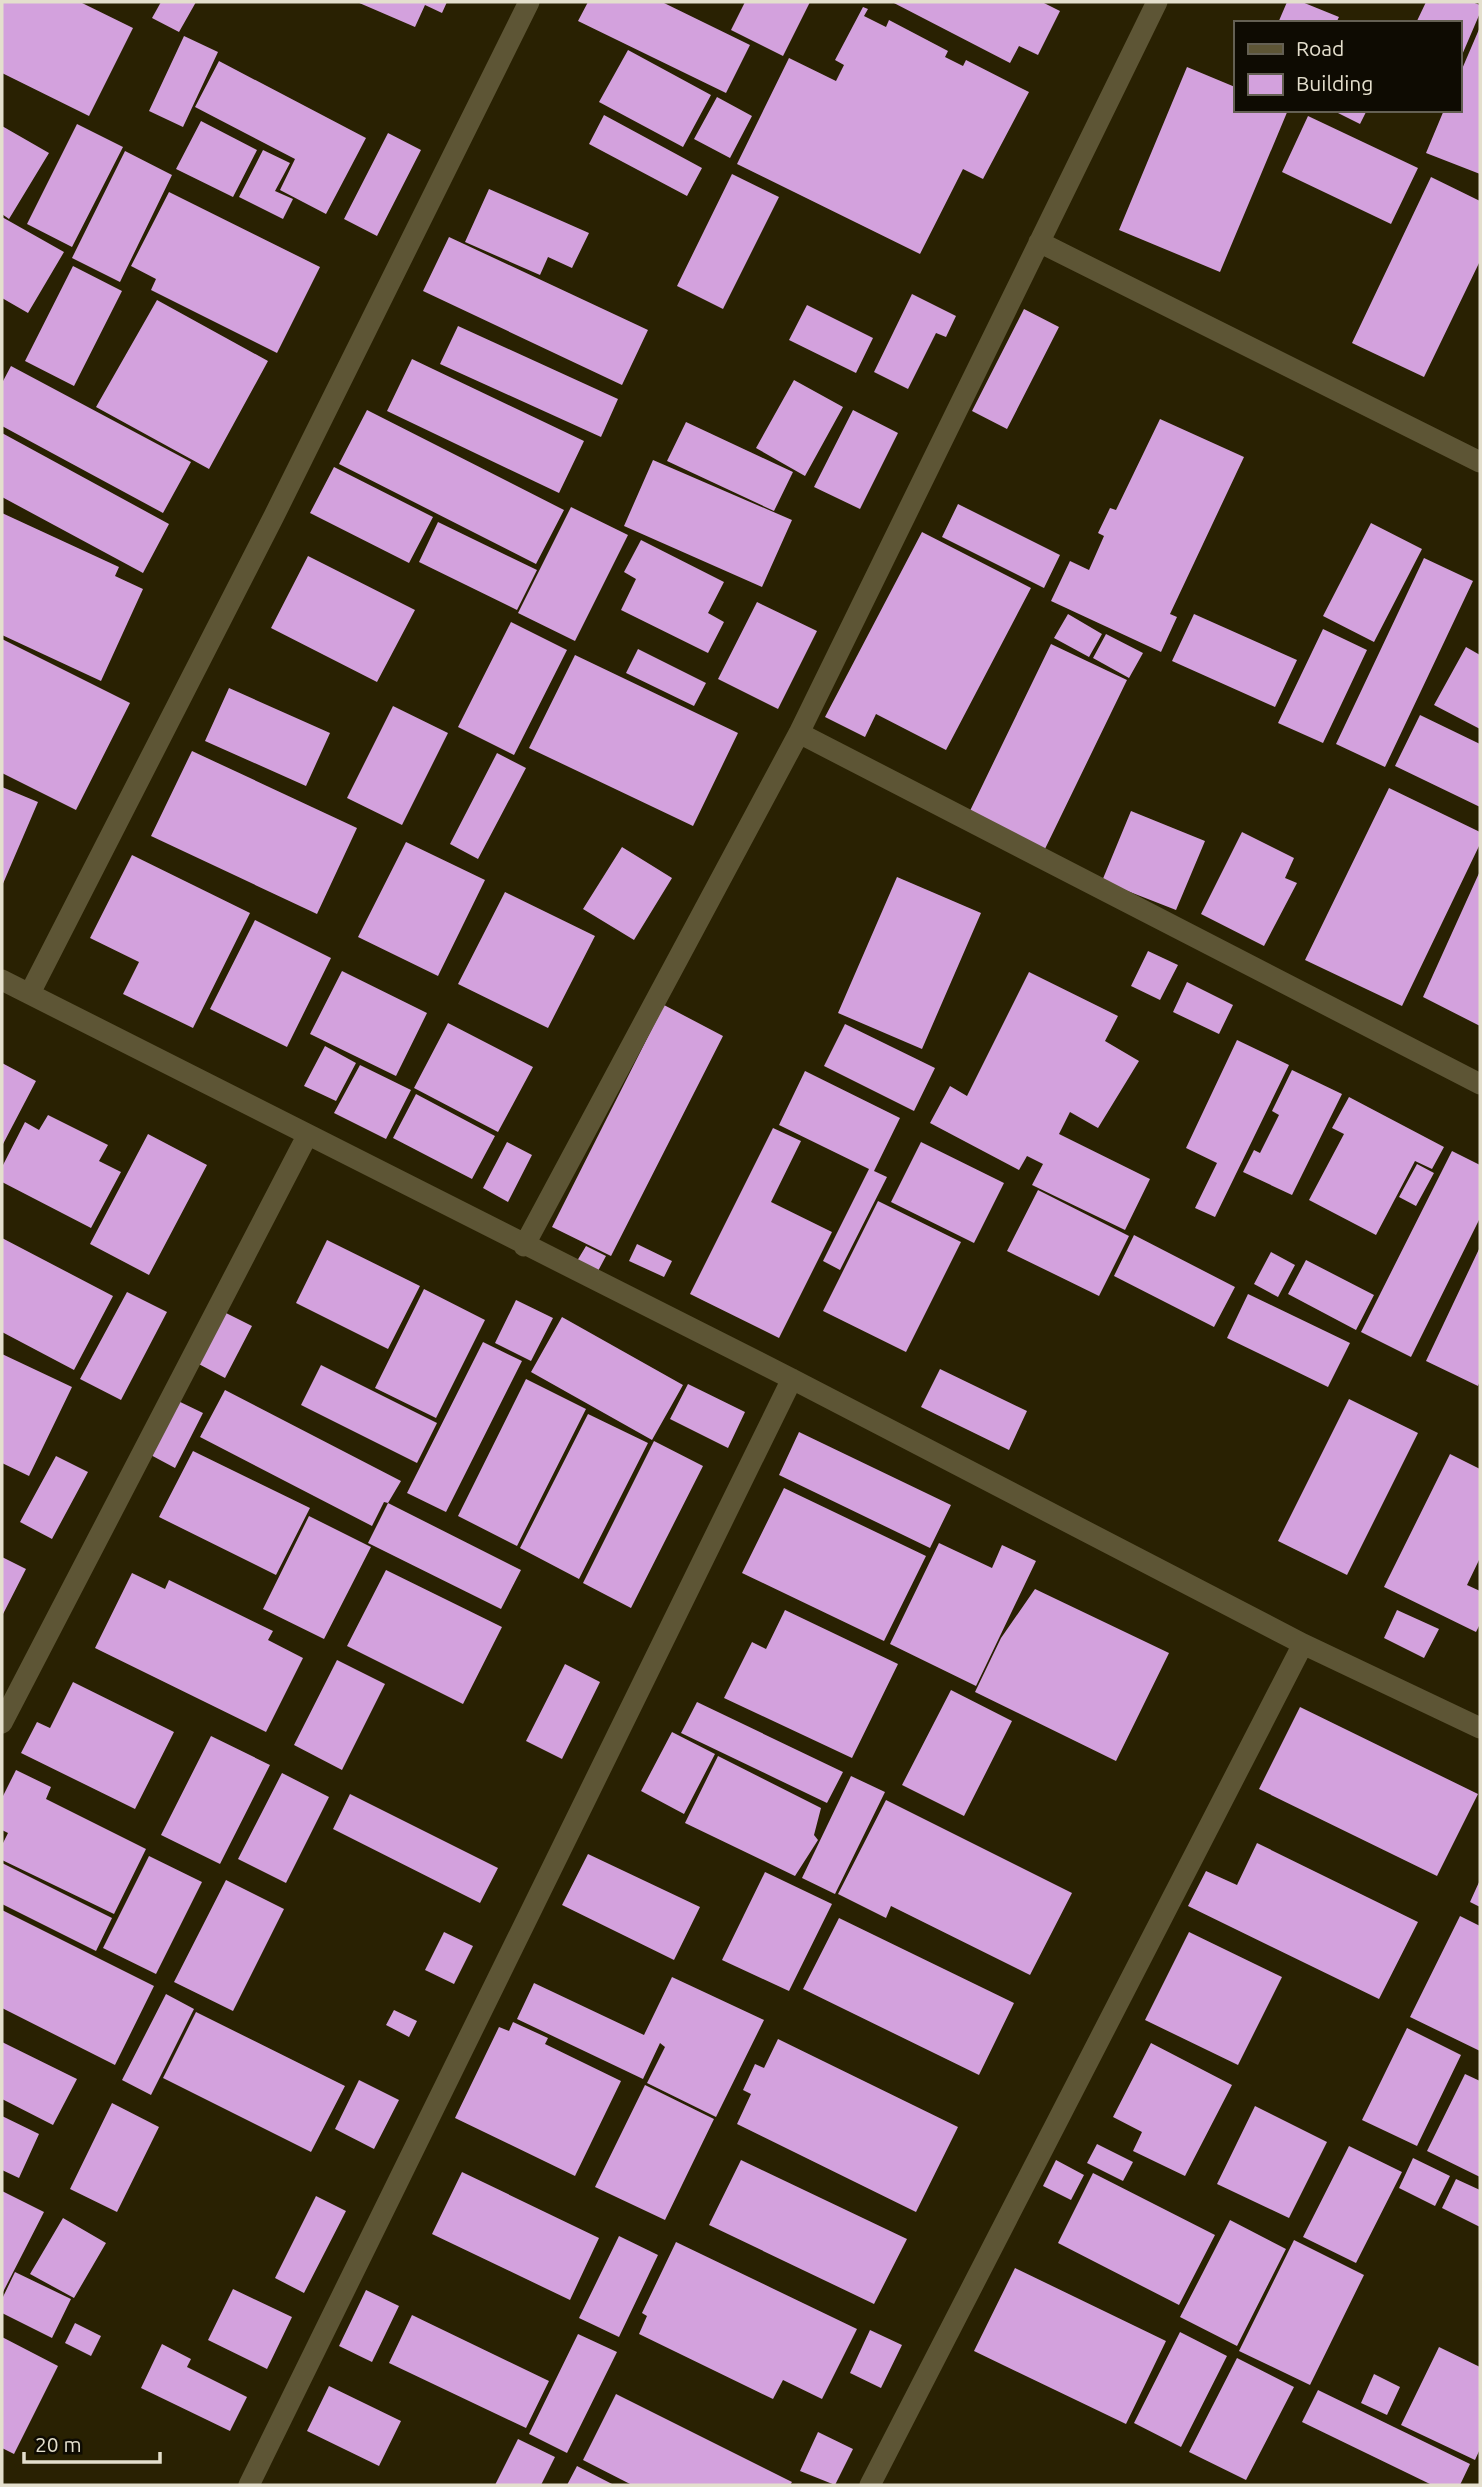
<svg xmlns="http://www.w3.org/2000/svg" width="1482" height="2487" viewBox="0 0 1482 2487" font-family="Ubuntu,sans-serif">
<rect width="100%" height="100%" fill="#292102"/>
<path fill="#d3a1dd" d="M2,2H80L133,28L89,116L2,73Z
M161,2H196L179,32L152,18Z
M357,2H447L442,13L425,5L415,27Z
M588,2H662L750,45L726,93L578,21Z
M745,2H810L783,56L731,30Z
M892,2H1042L1060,11L1038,55L1019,46L1010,63Z
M1287,2H1302L1339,17L1336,23H1278Z
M1426,2H1472L1480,5V13L1459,62V23H1416Z
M863,7L868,9L864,16L886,27L889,20L948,51L945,57L963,66L966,60L1029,92L983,179L963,169L920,254L737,164L789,58L836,81L844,65L835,60Z
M1480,27V174L1426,153L1444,110H1459V76Z
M184,36L218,52L183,127L149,111Z
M628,50L711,95L683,147L599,102Z
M219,61L366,138L326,214L280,190L295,159L195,107Z
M1187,67L1235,87V110H1288L1220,272L1119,230Z
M717,97L752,116L730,158L694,139Z
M1332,110H1367L1360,124Z
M604,115L702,168L687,196L589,144Z
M1308,116L1418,168L1391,224L1282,172Z
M201,121L257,150L233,197L176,169Z
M77,124L123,147L72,247L27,224Z
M2,126L49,153L9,219L2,214Z
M388,133L421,150L377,236L344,219Z
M263,150L290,163L275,191L293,199L283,219L239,197Z
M125,151L172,175L120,282L72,258Z
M732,174L779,197L723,309L677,286Z
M1431,177L1480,201V261L1424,377L1352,343Z
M489,189L589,233L572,268L548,257L540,275L465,242Z
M169,192L320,267L277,353L151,290L156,279L131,266Z
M2,217L64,252L28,313L2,298Z
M449,237L648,330L622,385L423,291Z
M73,266L122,291L74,386L25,361Z
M912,294L956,316L946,337L936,333L908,389L874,372Z
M157,300L268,361L209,469L96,407Z
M807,305L873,338L856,373L789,340Z
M1024,309L1059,327L1007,429L972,411Z
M458,326L618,399L601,437L440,364Z
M412,359L584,441L559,493L387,411Z
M11,366L191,462L163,513L2,426V383Z
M794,380L843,407L805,476L756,448Z
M367,410L564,510L536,564L339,464Z
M853,410L898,433L860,509L814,487Z
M1160,419L1244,457L1170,614L1177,617L1161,652L1051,601L1070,561L1089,570L1104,536L1098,533L1110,508L1116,510Z
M686,422L793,472L774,511L667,461Z
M2,433L169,524L143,573L2,497Z
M653,460L792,520L762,587L624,526Z
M334,467L433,517L409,563L310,513Z
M958,504L1060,555L1044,588L942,537Z
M571,507L628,535L575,641L518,613Z
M2,513L119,567L115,576L143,589L101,681L2,635Z
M438,522L537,570L517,610L419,562Z
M1371,523L1422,549L1374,642L1323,616Z
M922,532L1031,588L946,750L876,714L865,737L825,717Z
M641,540L724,582L708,613L724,622L708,653L621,610L636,579L624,572Z
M308,556L415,610L377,682L271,628Z
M1424,558L1473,581L1385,767L1336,744Z
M757,602L817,631L778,709L718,679Z
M1068,614L1102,634L1089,657L1054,638Z
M1194,614L1297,660L1275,707L1172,661Z
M511,622L567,650L514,755L458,727Z
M1323,629L1367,650L1323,743L1278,723Z
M1106,634L1143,653L1129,678L1093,658Z
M2,639L130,703L76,810L2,773Z
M1051,644L1127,680L1043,853L967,817Z
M1466,647L1480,655V729L1434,705Z
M638,649L706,683L694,706L626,673Z
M575,655L738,733L693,826L529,748Z
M229,688L330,733L306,786L205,741Z
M393,706L448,733L402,825L347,798Z
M1420,715L1480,744V807L1395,766Z
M192,751L357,828L317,914L151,836Z
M497,753L526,768L478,859L450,844Z
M2,787L38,802L2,886Z
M1389,788L1480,832V844L1402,1006L1305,960Z
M1131,811L1205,841L1176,910L1102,881Z
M1242,832L1294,858L1285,878L1297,883L1264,946L1201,914Z
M406,842L485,880L438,976L358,937Z
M622,847L672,878L634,940L583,909Z
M132,855L250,913L193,1028L123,994L139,962L90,938Z
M1480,871V1026L1423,997Z
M897,877L981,913L922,1049L838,1013Z
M505,892L595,936L548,1028L458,984Z
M255,920L331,958L287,1047L210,1009Z
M1148,951L1178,965L1160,1000L1131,986Z
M342,971L427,1013L396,1076L310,1034Z
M1029,972L1118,1016L1105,1041L1139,1061L1098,1128L1070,1112L1059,1134L1150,1179L1125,1230L1032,1185L1043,1164L1027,1156L1019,1170L930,1123L950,1086L967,1096Z
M1187,982L1233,1005L1219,1034L1173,1012Z
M664,1005L723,1036L611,1256L552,1227Z
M448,1023L533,1067L498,1132L414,1088Z
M845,1024L935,1068L914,1111L824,1066Z
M1237,1040L1289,1065L1215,1217L1195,1208L1217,1163L1186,1148Z
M325,1046L356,1063L336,1101L304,1086Z
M2,1063L36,1081L2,1146Z
M360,1065L411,1090L386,1139L334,1113Z
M1292,1070L1342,1094L1292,1195L1243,1172L1254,1150L1260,1153L1279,1115L1272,1111Z
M805,1071L900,1118L874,1171L887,1177L840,1270L823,1261L869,1169L779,1125Z
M416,1094L495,1136L472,1179L393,1138Z
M1349,1097L1444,1147L1432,1169L1415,1161L1376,1235L1309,1200L1344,1134L1332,1128Z
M48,1115L108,1145L99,1161L121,1172L91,1228L2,1182V1167L25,1122L39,1130Z
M773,1128L801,1141L771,1202L832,1232L779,1338L690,1294Z
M148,1134L207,1165L149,1275L90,1244Z
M507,1142L532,1155L508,1202L483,1188Z
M921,1142L1004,1183L974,1243L891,1202Z
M1452,1151L1480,1165V1218L1411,1357L1361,1332Z
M1417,1164L1434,1173L1416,1206L1399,1197Z
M1038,1190L1129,1236L1099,1296L1007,1251Z
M878,1201L961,1242L906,1352L823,1311Z
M1134,1235L1235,1287L1214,1327L1114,1276Z
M2,1238L113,1296L74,1370L2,1332Z
M327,1240L420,1286L388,1349L296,1303Z
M637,1244L672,1261L664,1277L629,1261Z
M586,1246L606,1256L598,1271L577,1261Z
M1480,1247V1381L1478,1386L1426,1361Z
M1271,1252L1295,1265L1278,1297L1254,1284Z
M1306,1260L1374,1295L1356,1330L1288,1294Z
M424,1289L485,1320L436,1418L375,1388Z
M127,1292L167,1312L121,1400L80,1379Z
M1248,1294L1350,1343L1328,1387L1227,1338Z
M516,1300L553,1318L531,1361L495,1343Z
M222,1311L252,1326L225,1378L195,1362Z
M562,1317L683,1385L652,1440L531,1372Z
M483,1342L522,1361L446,1512L407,1493Z
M2,1354L72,1387L29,1476L2,1463Z
M321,1365L437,1423L417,1463L301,1405Z
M940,1369L1027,1411L1009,1450L921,1407Z
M526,1379L586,1409L517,1546L458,1516Z
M688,1384L745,1412L728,1448L670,1419Z
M225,1390L401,1481L388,1503L521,1570L501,1609L368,1543L388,1503L384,1502L372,1526L200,1437Z
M174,1399L203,1413L175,1468L147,1453Z
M1349,1399L1418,1433L1347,1575L1278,1541Z
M588,1414L648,1443L579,1579L520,1548Z
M799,1432L951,1505L930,1548L779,1475Z
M654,1441L703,1466L631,1608L583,1583Z
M193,1451L310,1508L276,1575L159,1517Z
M1450,1454L1480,1469V1558L1467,1585L1480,1591V1624L1476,1632L1384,1587Z
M56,1456L88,1472L52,1539L20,1522Z
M784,1488L926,1556L884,1641L742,1573Z
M309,1516L371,1547L324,1639L263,1609Z
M939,1543L992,1568L1002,1545L1036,1561L976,1686L890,1644Z
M2,1557L26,1569L2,1616Z
M386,1570L502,1627L463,1704L347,1646Z
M132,1573L165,1589L169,1580L273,1631L268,1640L303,1658L266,1732L95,1648Z
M1035,1589L1169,1653L1116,1761L975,1692L1001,1638Z
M785,1610L898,1664L852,1758L724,1698L752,1642L766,1649Z
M1397,1610L1439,1629L1424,1658L1384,1638Z
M337,1660L385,1684L342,1770L294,1745Z
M565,1664L600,1682L562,1759L526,1741Z
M73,1682L174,1732L135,1809L21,1753L37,1722L50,1728Z
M951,1690L1012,1721L964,1816L902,1785Z
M697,1702L843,1772L827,1803L681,1733Z
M1300,1707L1478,1794L1437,1876L1259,1789Z
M672,1732L715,1754L684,1814L641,1791Z
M211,1736L270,1765L220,1864L161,1835Z
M718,1756L821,1808L814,1835L818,1840L795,1876L685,1823Z
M16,1770L51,1787L46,1799L146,1849L114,1914L2,1860V1845L8,1833L2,1830V1798Z
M282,1773L329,1797L286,1883L238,1859Z
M851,1776L885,1792L835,1894L802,1878Z
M350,1794L498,1868L480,1903L333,1829Z
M886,1800L1072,1893L1030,1975L891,1906L886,1918L838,1894Z
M1257,1843L1418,1922L1379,1999L1188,1906L1206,1871L1237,1885Z
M588,1854L700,1907L674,1960L562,1905Z
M149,1856L202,1882L156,1974L103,1948Z
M2,1863L112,1918L96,1951L2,1904Z
M765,1872L832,1904L789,1991L722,1960Z
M226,1880L284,1909L233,2011L174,1982Z
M1480,1880V1907L1470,1902Z
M2,1910L154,1986L115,2065L2,2008Z
M1460,1916L1480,1926V2051L1410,2017Z
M839,1918L1014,2003L979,2075L803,1989Z
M444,1932L473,1946L454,1984L425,1970Z
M1189,1932L1282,1977L1238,2065L1145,2020Z
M672,1977L764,2020L716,2117L647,2083L665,2047L660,2043L643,2079L517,2019L534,1983L644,2035Z
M166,1994L194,2009L151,2095L122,2080Z
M394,2010L417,2021L409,2037L386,2025Z
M196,2012L345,2086L311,2152L163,2078Z
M513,2022L548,2038L545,2044L621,2081L575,2176L455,2118L499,2027L509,2031Z
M1407,2028L1461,2055L1417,2146L1362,2120Z
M778,2039L958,2127L916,2212L737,2124L751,2094L743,2090L755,2064L764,2068Z
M2,2042L77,2079L53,2125L2,2099Z
M1151,2043L1232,2085L1185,2176L1133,2151L1142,2132L1113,2117Z
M1465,2074L1480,2081V2177L1427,2151Z
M359,2080L399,2100L374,2149L335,2129Z
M645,2085L714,2119L665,2220L595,2187Z
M112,2103L159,2127L117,2212L70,2189Z
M1255,2106L1327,2142L1289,2218L1217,2184Z
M2,2116L39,2134L19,2178L2,2170Z
M1097,2144L1133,2162L1123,2181L1087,2163Z
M1349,2146L1402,2172L1356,2263L1303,2237Z
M1413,2158L1450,2176L1435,2206L1399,2188Z
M741,2160L907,2239L874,2304L709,2225Z
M1056,2160L1084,2175L1071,2200L1043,2186Z
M462,2172L599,2238L570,2300L432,2234Z
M1093,2173L1215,2235L1179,2305L1058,2243Z
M1456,2179L1480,2190V2227L1442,2208Z
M2,2191L44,2212L2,2294Z
M316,2196L346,2211L304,2293L275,2278Z
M63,2218L106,2243L74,2298L30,2274Z
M1230,2220L1286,2249L1237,2346L1180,2317Z
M619,2236L658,2255L619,2337L579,2318Z
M1294,2240L1364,2275L1310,2385L1239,2351Z
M676,2242L857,2329L822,2399L783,2380L773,2399L639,2334L647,2316L642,2313Z
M1015,2268L1166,2341L1126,2424L974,2351Z
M15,2272L71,2299L52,2338L2,2313V2299Z
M233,2289L292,2317L267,2369L208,2340Z
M366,2290L399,2306L372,2362L339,2346Z
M412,2315L549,2381L526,2428L389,2363Z
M75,2323L101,2336L91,2356L65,2343Z
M870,2330L902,2345L881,2388L850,2373Z
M1180,2332L1227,2356L1181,2447L1134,2423Z
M578,2334L617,2352L567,2453L529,2434Z
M2,2337L58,2366L14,2454L2,2448Z
M162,2344L191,2359L187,2367L247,2397L230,2431L141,2388Z
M1439,2347L1480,2367V2449L1475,2460L1401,2425Z
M1237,2358L1294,2387L1246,2480L1189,2452Z
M1374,2374L1400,2387L1387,2415L1361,2403Z
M329,2386L401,2421L379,2466L307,2431Z
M1318,2390L1470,2464L1460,2485H1432L1302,2422Z
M616,2394L792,2482L790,2485H632L583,2460Z
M818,2432L853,2449L835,2485L800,2471Z
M518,2439L555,2457L541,2485H495Z
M577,2466L614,2485H567Z"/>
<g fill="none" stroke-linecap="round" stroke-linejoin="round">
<path stroke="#5d5535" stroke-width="21" d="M1039,242L1480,462
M799,733L1480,1084
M2,980L792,1379L1303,1644L1480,1728
M30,993L274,516L529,2
M524,1246L799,733L1157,2
M2,1723L307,1136
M249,2485L792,1379
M870,2485L1303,1644"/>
</g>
<rect width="1482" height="2487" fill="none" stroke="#e4dfcd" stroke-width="7"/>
<rect x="1234" y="21" width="228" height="91" fill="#0e0b02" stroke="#646053" stroke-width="2"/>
<rect x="1248" y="44" width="35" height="10" fill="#5d5535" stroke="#646053" stroke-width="2"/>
<text x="1296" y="56" font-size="21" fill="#e4dfcd">Road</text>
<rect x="1248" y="74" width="35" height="21" fill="#d3a1dd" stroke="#646053" stroke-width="2"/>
<text x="1296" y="91" font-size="21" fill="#e4dfcd">Building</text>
<path d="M24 2452v10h136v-10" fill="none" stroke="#e4dfcd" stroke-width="3.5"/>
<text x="35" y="2452" font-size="21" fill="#e4dfcd" stroke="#0e0b02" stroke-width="5" paint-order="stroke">20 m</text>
</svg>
